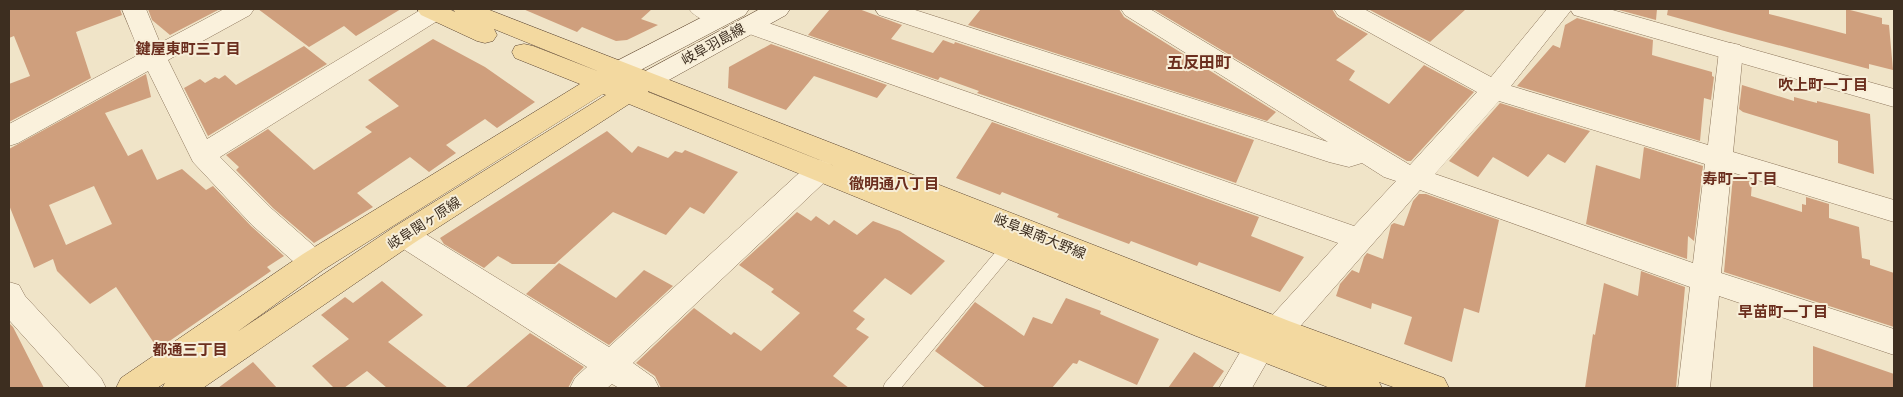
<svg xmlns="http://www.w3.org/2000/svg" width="1903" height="397" viewBox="0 0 1903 397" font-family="Merriweather,'Noto Sans JP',serif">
<rect width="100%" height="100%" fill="#f0e4c8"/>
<path fill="#cf9f7d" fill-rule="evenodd" d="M9,9H120L122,15L76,32L91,78L9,122V84L30,76L14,36L9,38Z
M148,9H220L170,35L152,20Z
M258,9H401L356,36L344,26L309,47Z
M523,9H652L641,19L658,25L627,40L616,41L582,27L577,32Z
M830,9H859L902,25L891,39L933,53L943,40L954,44L955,42L1254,140L1236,183L977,93L979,91L940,77L938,80L808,35Z
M981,9H1119L1124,17L1276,112L1267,121L968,25Z
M1153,9H1332L1337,17L1368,34L1336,60L1355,71L1349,80L1389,104L1424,65L1474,92L1411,161H1407Z
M1368,9H1466L1430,42Z
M1615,9H1657L1656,20Z
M1668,9H1769V14L1846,34V9L1882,18V24L1889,25L1893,70L1869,64V69L1728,32L1667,15Z
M1577,18L1653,40L1652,55L1712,72V76L1714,77L1711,100L1704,98L1700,141L1517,86L1553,45L1560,48L1565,25Z
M433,39L485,67L535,102L497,128L485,119L446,145L456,153L429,172L410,157L357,193L373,207L314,243L273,208L236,170L239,167L226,155L268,129L314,170L372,132L365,127L399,106L368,80Z
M771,44L794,52L887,85L877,98L814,76L786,110L728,88L729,67Z
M304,46L327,64L208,136L184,88L200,79L205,83L215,77L219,79L225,75L236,85Z
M146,74L151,97L105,113L128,156L142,149L157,180L182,169L206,190L213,186L251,226L284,256L267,267L271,271L158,349L116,287L90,304L57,271L53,259L34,268L9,205V149ZM94,186L112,224L66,245L49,205Z
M1742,85L1794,101V97L1817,103V101L1870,114L1874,174L1838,163V141L1743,112L1739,109Z
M1500,103L1590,131L1565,163L1548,154L1528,177L1493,157L1478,177L1449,161Z
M992,122L1259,217L1251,236L1304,257L1280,292L1199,262L1197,266L1131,241L1129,244L1057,217L1059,214L1002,192L1000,195L956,178Z
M607,131L632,153L638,146L668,158L675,151L682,153L685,150L738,172L704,214L690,207L666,235L613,212L555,264H512L498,256L484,268L444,244L440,238Z
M1644,147L1703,166L1694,241L1688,236L1687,259L1586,224L1596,165L1640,179Z
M1733,176L1752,182L1751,196L1802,212V204L1806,205V197L1829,204V218L1859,227L1862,258L1870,260V265L1894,273V327L1724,272Z
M1419,194H1426L1499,220L1479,313L1464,308L1452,362L1404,344L1412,317L1372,303L1371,309L1336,296L1340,284L1352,270L1359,273L1364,257L1367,253L1383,259L1391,225L1394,223L1404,226L1413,201Z
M797,212L811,221L816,216L829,225L834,220L857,235L873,221L900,231L945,261L911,295L885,278L853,311L865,319L856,329L869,337L833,376L849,388H661L655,376L636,363L694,308L731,335L734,332L761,351L800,313L771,292L774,289L739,265Z
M559,263L616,298L644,270L673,286L609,345L526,294Z
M1641,271L1685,287L1676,388H1585L1593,334L1595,335L1604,283L1638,296Z
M382,281L423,315L388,342L448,388H387L367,371L344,388H334L312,366L349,339L321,315L345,297L353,303Z
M1066,298L1101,311L1100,314L1159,339L1137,385L1079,360L1077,364L1073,363L1052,388H986L935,351L975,302L1024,336L1033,317L1052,324Z
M9,323L13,327L44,388H9Z
M530,333L584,367L574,377L568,388H465Z
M1813,346L1894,374V388H1813Z
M1194,352L1224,371L1212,388H1168Z
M253,362L277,388H218Z"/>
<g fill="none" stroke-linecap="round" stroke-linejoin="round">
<g stroke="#8d765c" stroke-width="1">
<path id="service" d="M1009,241L1015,243L1017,247L1015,251L901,388H883L885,383L1003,243Z"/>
</g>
<g stroke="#8d765c" stroke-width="1">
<path id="minor" d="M122,9H146L160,43L224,9H254L250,15L168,60L207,139L422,9H444L446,12L442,18L220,157L272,209L323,254L327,262L323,270L313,274L303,270L252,225L193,162L148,71L18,143L9,146V124L140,54Z
M689,9C703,8 726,4 734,17L730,23C718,26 696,20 689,9Z
M875,9H912L1328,142L1125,15L1121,9H1150L1410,165L1477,92L1338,15L1334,9H1364L1491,77L1547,9H1572L1511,86L1708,145L1719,51L1722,45L1731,43L1740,45L1743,51L1733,152L1894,200V222L1731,172L1721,273L1894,329V355L1719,296L1710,388H1678L1690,287L1420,190L1289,339L1271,355L1252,388H1219L1249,337L1267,321L1338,243L741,31L737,25L741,19L749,17L757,19L1354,226L1396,181L1384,177L1362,163L1349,167L1329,162L879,15ZM1499,101L1705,164L1693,263L1435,174Z
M820,160L830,163L833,170L830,177L633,363L654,378L659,388H619L612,384L607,388H570L575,378L587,367L394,243L390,235L394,227L404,224L414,227L609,347L810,163Z
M9,282L19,285L25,296L101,378L106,388H70L9,320Z"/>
</g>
<g stroke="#8d765c" stroke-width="1">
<path id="tertiary" d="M1570,9H1609L1894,89V107L1574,15Z"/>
</g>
<g stroke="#6f573f" stroke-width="1">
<path id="secondary" d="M718,9H749L745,15L631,75L622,78L613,75L610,69L613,63Z
M760,9H790L786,15L658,86L649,89L640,86L637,80L640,74Z"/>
</g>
<g stroke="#5b4430" stroke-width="1">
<path id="primary" d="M417,9H449L455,12L453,9H487L1289,321L1444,378L1449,388H1396L1379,382L1382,388H1330L1196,336L629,104L414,243L203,388H162L165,383L157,388H116L121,378L303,254L580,84L515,58L512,52L515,46L524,44L533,46L600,72L494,29L497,35L493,41L485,43L477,41L421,15ZM648,91L837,167L648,92ZM603,94L606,95L394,227L237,332L323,270Z"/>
</g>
<use href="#service" fill="#faf1dc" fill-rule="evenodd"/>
<use href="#minor" fill="#faf1dc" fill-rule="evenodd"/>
<use href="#tertiary" fill="#faf1dc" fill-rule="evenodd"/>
<use href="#secondary" fill="#faf1dc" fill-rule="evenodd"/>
<use href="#primary" fill="#f3d9a0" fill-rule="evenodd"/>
</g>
<g text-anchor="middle" stroke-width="4" stroke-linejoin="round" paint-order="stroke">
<g font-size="14" fill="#3d2e20" stroke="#f7eed8">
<text transform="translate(713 44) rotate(-29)" y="5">岐阜羽島線</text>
<text transform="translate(424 223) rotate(-33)" y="5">岐阜関ヶ原線</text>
<text transform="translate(1040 236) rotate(22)" y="5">岐阜巣南大野線</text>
</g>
<g font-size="15" font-weight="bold" fill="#6b2e1e" stroke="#f7eed8">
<text x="188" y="54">鍵屋東町三丁目</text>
<text x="1823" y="90">吹上町一丁目</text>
<text x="1740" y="184">寿町一丁目</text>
<text x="894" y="189">徹明通八丁目</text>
<text x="1783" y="317">早苗町一丁目</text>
<text x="190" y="355">都通三丁目</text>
</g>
<g font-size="16" font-weight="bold" fill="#6b2e1e" stroke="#f7eed8">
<text x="1199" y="68">五反田町</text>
</g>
</g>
<rect width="1903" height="397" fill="none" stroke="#3d2e20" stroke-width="20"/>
</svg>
